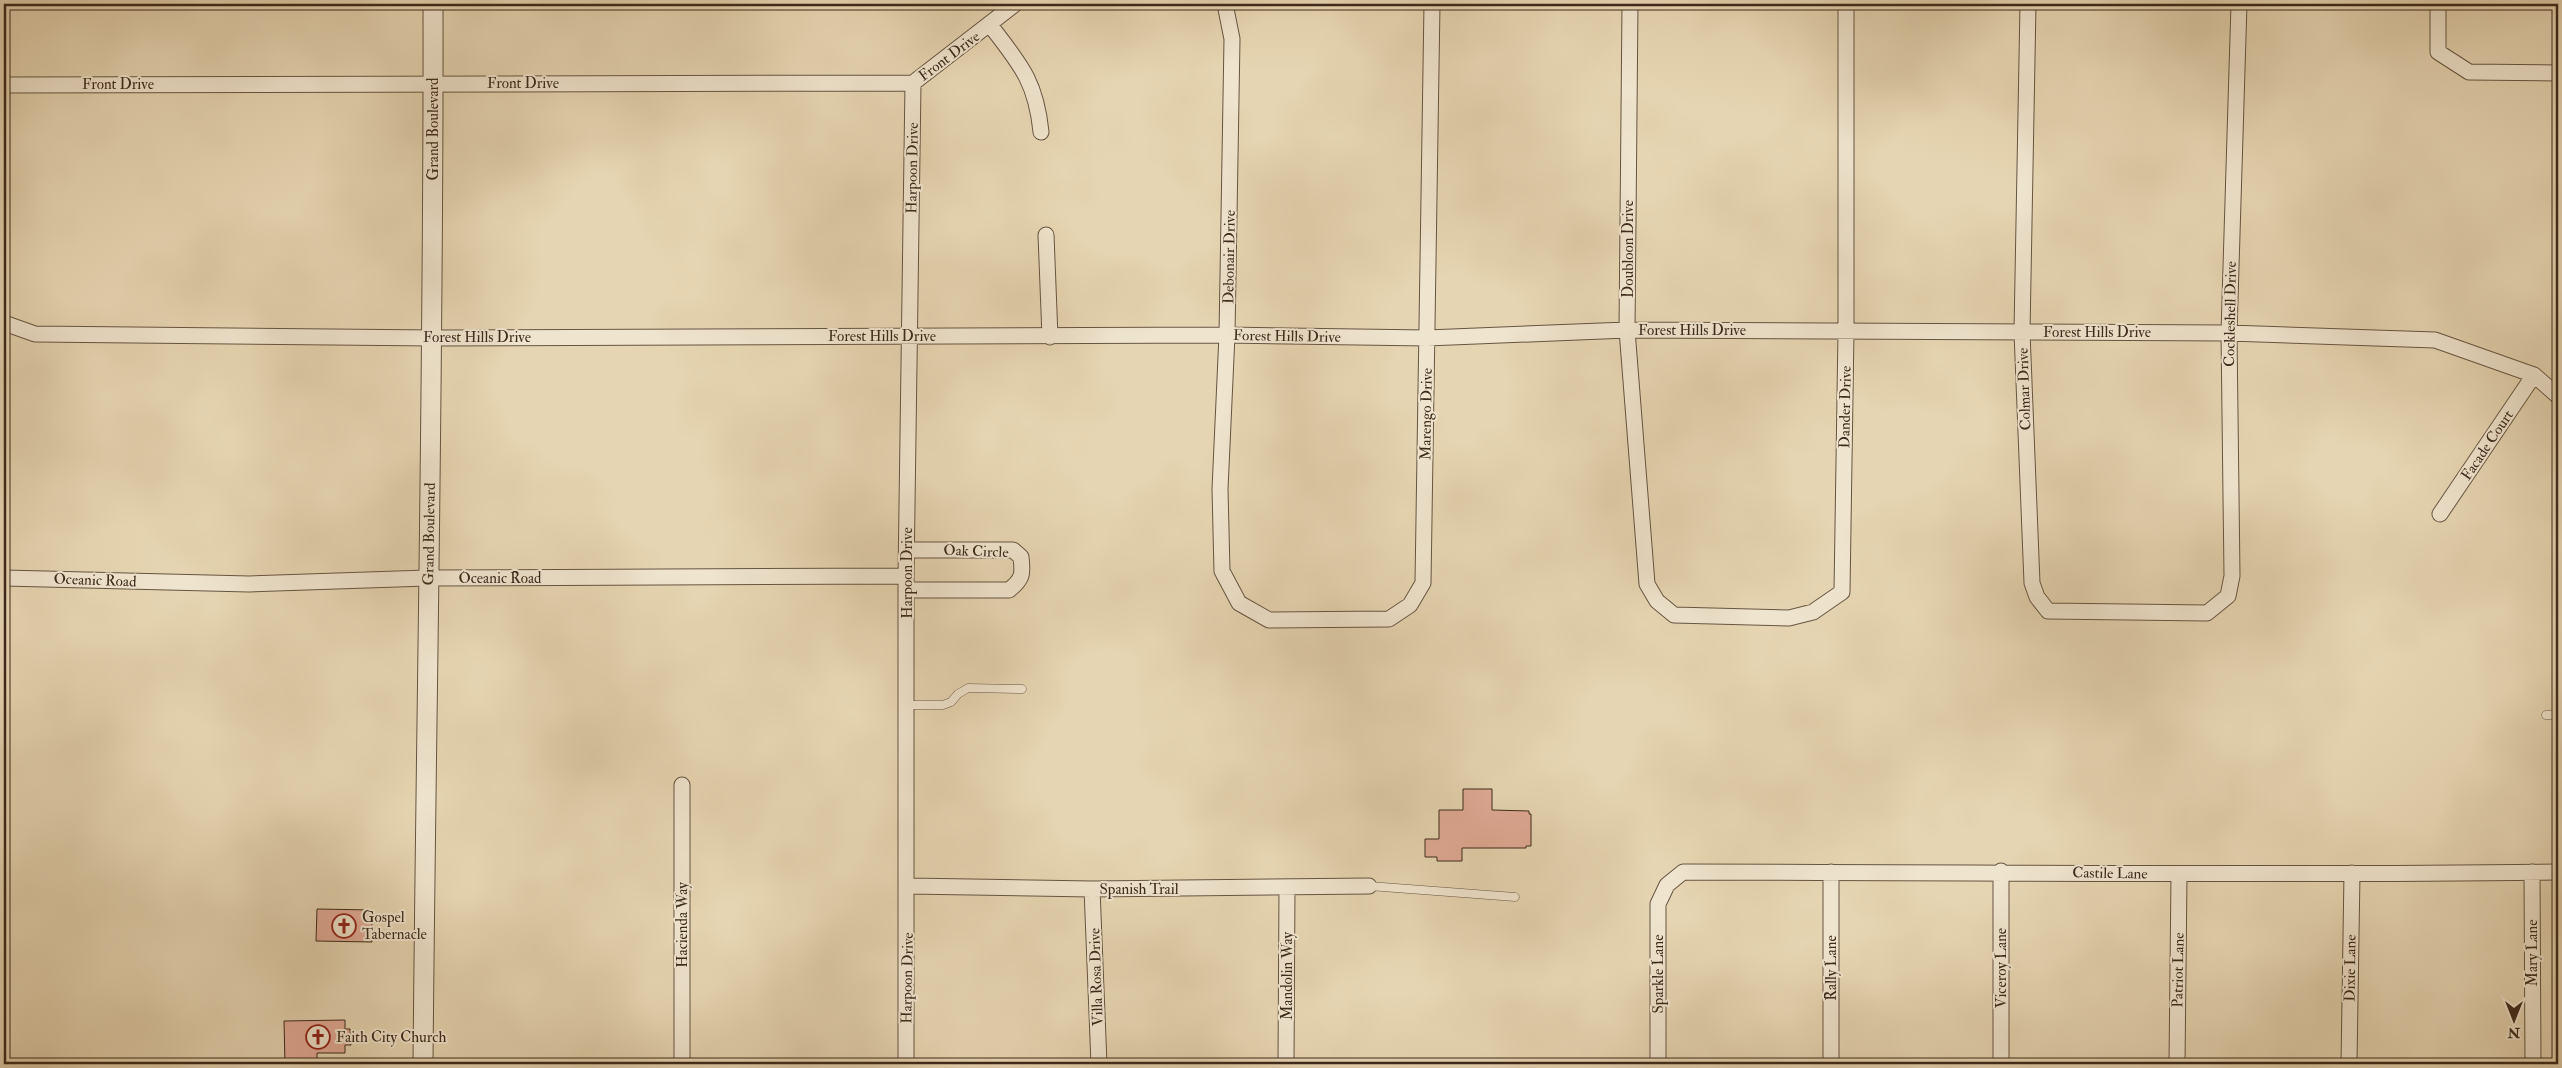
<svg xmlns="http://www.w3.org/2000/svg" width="2562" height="1068" viewBox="0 0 2562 1068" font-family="'IM FELL Double Pica',serif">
<rect width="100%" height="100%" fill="#e6d5b2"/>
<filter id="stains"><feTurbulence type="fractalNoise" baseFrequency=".004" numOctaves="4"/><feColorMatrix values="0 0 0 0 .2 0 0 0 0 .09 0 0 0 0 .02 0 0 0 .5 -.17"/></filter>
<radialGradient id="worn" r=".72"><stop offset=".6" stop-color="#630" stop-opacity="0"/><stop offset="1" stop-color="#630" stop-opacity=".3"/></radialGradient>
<path fill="#e1aa96" stroke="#3c2a1c" d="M1463,789H1492V810L1529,811V814H1531V846H1526V848H1462V861H1437V857H1425V839H1439V810H1463Z
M317,909L372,910V942L316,941Z
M345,1020V1029H350L351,1045H345V1053H317V1064H285L284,1021Z"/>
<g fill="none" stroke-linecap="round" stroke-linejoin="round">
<g stroke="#665542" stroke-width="9">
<path id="service" d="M907,705H943L951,702L958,694L968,688L1022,689
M2546,715H2558
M1369,886L1515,897"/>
</g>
<g stroke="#665542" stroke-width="17">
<path id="minor" d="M1225,4L1232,39L1227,335L1220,489L1222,571L1239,603L1269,620L1389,619L1410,605L1423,583L1432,4
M1630,4L1627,330L1647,584L1657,601L1674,615L1789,618L1813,612L1842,592L1846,331V4
M2028,4L2022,332L2032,583L2037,597L2048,611L2207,613L2228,596L2232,576L2229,333L2239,4
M2438,4V52L2469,72L2558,73
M990,25C1020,64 1036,81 1041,132
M4,85L913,83L1015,4
M1046,235L1050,337
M4,323L35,334L434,338L1227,335L1427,338L1627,330L2229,333L2435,340L2534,375L2558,396
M2440,514L2534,375
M4,578L249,584L427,578L906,576
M906,590H1009C1023,579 1023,574 1021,557L1013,550H907
M1831,872V1064
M2532,872L2533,1064
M908,886L1092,889L1369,886
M1092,889L1099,1064
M682,1064V785
M906,1064V576L913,83
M1286,1064L1287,888
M1658,1064V904L1667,885L1683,872C1975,872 2266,876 2558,872
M2001,1064V871
M2177,1064L2179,875
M2349,1064L2352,873"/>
</g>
<g stroke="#665542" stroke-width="21">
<path id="tertiary" d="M423,1064C426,711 434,357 433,4"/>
</g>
<use href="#service" stroke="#efe4cd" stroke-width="8"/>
<use href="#minor" stroke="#efe4cd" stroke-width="15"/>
<use href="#tertiary" stroke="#efe4cd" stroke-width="19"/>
</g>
<defs>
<g id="church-ring" transform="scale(1.25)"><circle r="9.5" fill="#efe4cd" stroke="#8f2418" stroke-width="1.5"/><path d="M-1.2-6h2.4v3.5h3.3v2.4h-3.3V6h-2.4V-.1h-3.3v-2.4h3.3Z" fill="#8f2418"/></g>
</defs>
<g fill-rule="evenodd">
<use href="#church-ring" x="344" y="926"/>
<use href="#church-ring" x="318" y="1037"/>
</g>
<g text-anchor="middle" stroke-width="4" stroke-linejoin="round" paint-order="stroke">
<g font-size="15" fill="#3c2a1c" stroke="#efe4cd">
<text transform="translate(949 56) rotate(-37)" y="5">Front Drive</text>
<text x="523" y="88">Front Drive</text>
<text x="118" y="89">Front Drive</text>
<text transform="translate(433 129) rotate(-90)" y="5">Grand Boulevard</text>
<text transform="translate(912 168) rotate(-89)" y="5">Harpoon Drive</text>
<text transform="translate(1628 249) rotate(-90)" y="5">Doubloon Drive</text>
<text transform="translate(1229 257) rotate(-89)" y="5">Debonair Drive</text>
<text transform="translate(2230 314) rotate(-89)" y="5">Cockleshell Drive</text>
<text x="1692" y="335">Forest Hills Drive</text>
<text x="2097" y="337">Forest Hills Drive</text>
<text x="882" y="341">Forest Hills Drive</text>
<text transform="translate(1287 336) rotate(1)" y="5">Forest Hills Drive</text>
<text x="477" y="342">Forest Hills Drive</text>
<text transform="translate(2024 389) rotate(-92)" y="5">Colmar Drive</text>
<text transform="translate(1845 407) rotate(-89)" y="5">Dander Drive</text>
<text transform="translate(1426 414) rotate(-89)" y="5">Marengo Drive</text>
<text transform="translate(2487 445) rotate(-56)" y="5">Facade Court</text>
<text transform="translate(429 534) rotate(-89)" y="5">Grand Boulevard</text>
<text transform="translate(976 551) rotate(2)" y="5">Oak Circle</text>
<text transform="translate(907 573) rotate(-90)" y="5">Harpoon Drive</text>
<text x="500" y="583">Oceanic Road</text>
<text transform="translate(95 580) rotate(2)" y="5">Oceanic Road</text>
<text transform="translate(2110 873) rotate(1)" y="5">Castile Lane</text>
<text x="1139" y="894">Spanish Trail</text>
<text transform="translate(682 925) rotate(-90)" y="5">Hacienda Way</text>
<text transform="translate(2532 953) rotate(-90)" y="5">Mary Lane</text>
<text transform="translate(1831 968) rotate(-90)" y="5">Rally Lane</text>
<text transform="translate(2001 968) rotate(-90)" y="5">Viceroy Lane</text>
<text transform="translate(2350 968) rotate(-89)" y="5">Dixie Lane</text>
<text transform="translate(2178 970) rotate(-89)" y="5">Patriot Lane</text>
<text transform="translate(1658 974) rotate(-90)" y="5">Sparkle Lane</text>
<text transform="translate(1287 976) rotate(-90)" y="5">Mandolin Way</text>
<text transform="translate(1096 977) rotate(-92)" y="5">Villa Rosa Drive</text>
<text transform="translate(907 978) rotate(-89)" y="5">Harpoon Drive</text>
</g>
<g font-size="15" fill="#3c2a1c" stroke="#efe4cd" text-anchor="start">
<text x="362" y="922">Gospel<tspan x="362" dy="17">Tabernacle</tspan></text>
<text x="336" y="1042">Faith City Church</text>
</g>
</g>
<rect width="2562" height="1068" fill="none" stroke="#e6d5b2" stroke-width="20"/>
<rect x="5" y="5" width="2552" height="1058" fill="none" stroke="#3c2a1c" stroke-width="2.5"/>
<rect x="10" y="10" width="2542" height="1048" fill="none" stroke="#3c2a1c"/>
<g transform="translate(2514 1020) rotate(180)" stroke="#efe4cd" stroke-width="4" paint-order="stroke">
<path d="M0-4L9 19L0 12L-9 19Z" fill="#3c2a1c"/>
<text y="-8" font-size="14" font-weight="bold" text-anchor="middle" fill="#3c2a1c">N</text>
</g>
<rect width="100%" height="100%" filter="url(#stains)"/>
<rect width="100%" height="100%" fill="url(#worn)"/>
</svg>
